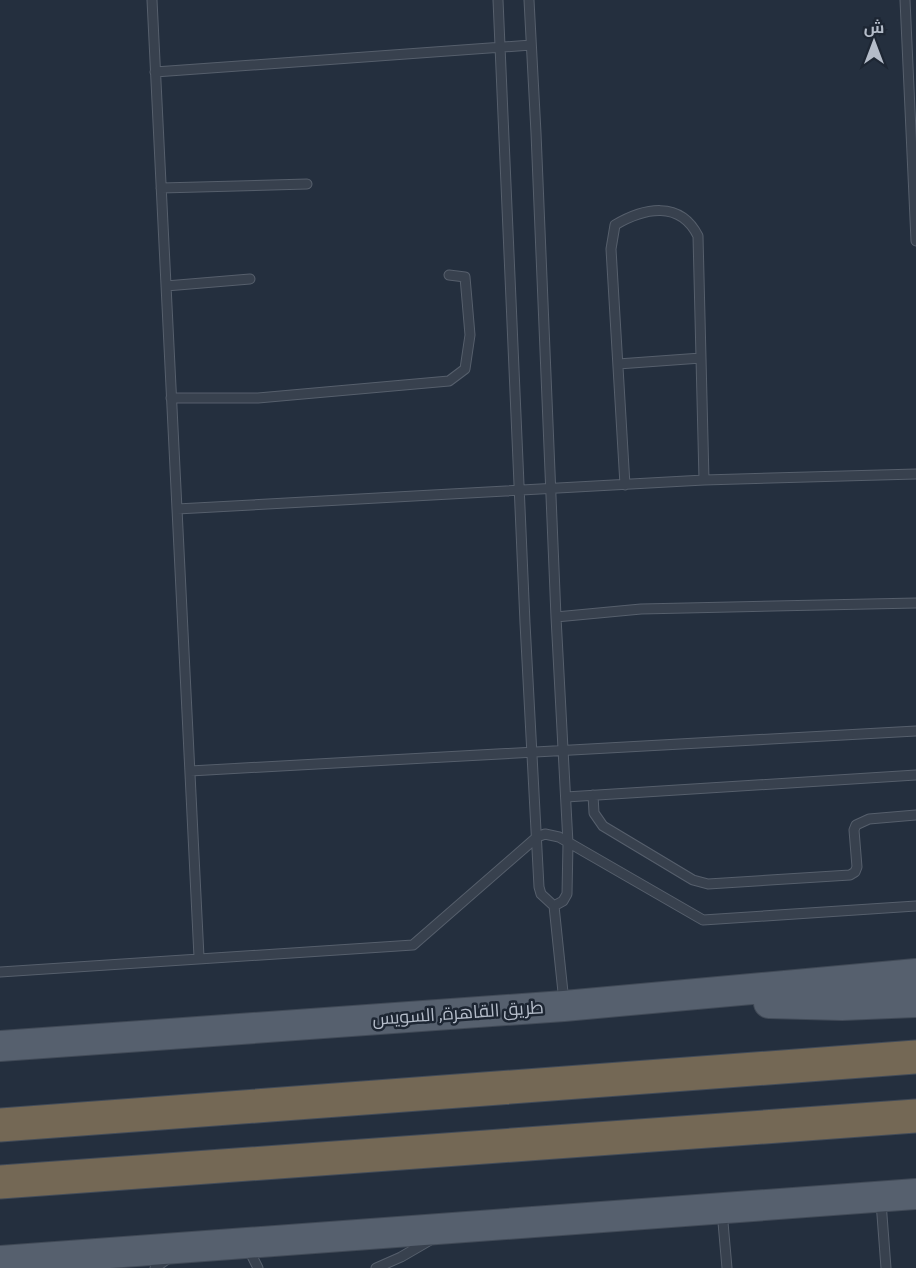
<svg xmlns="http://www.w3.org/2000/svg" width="916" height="1268" viewBox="0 0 916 1268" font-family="Commissioner,Cairo,sans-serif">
<rect width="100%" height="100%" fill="#242f3e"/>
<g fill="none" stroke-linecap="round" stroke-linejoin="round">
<g stroke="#565f6c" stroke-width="11">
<path id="lane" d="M152,0L199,957
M498,0L525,623L539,887L541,894L554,906
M529,0L536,133L556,617L568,843L567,894L563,901L554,906
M905,0L916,241
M155,72L531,45
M161,188L307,184
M166,286L250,279
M618,364L701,358
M171,398H258L449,381L465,369L470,335L465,277L449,275
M625,485L611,249L615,225C644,208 680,200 698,236L704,480
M177,509L704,480L916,474
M556,617L641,609L916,603
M190,771L916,731
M593,795L594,813L603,826L693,880L708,884L850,875L855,872L857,867L854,830L856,825L869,819L916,815
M566,797L916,775
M554,906L564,1002
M0,972L413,945L537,837L545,834L559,837L703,920L916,906
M881,1202L886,1268
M722,1211L727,1268
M248,1248L258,1268
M155,1268L170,1257
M376,1268L401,1257L432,1239"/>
</g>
<g stroke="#414a57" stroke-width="32">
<path id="primary" d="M769,1003L842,1005L916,1002
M0,1046L564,1006L916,974
M0,1261L916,1194"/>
</g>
<g stroke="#434c59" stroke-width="35">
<path id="highway" d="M0,1125L916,1057
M0,1182L916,1116"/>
</g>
<use href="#lane" stroke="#38414e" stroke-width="9"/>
<use href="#primary" stroke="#56606e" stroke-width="30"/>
<use href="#highway" stroke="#746855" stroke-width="33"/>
</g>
<g text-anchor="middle" stroke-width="5" stroke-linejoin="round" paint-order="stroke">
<g font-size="18" fill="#b4bcc9" stroke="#1d2633">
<text transform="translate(458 1013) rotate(-4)" y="6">طريق القاهرة, السويس</text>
</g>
</g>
<g transform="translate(874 42)" stroke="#1d2633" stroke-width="4.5" paint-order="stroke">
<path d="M0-4.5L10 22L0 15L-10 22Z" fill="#b4bcc9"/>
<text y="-9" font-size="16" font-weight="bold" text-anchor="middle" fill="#b4bcc9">ش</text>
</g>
</svg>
